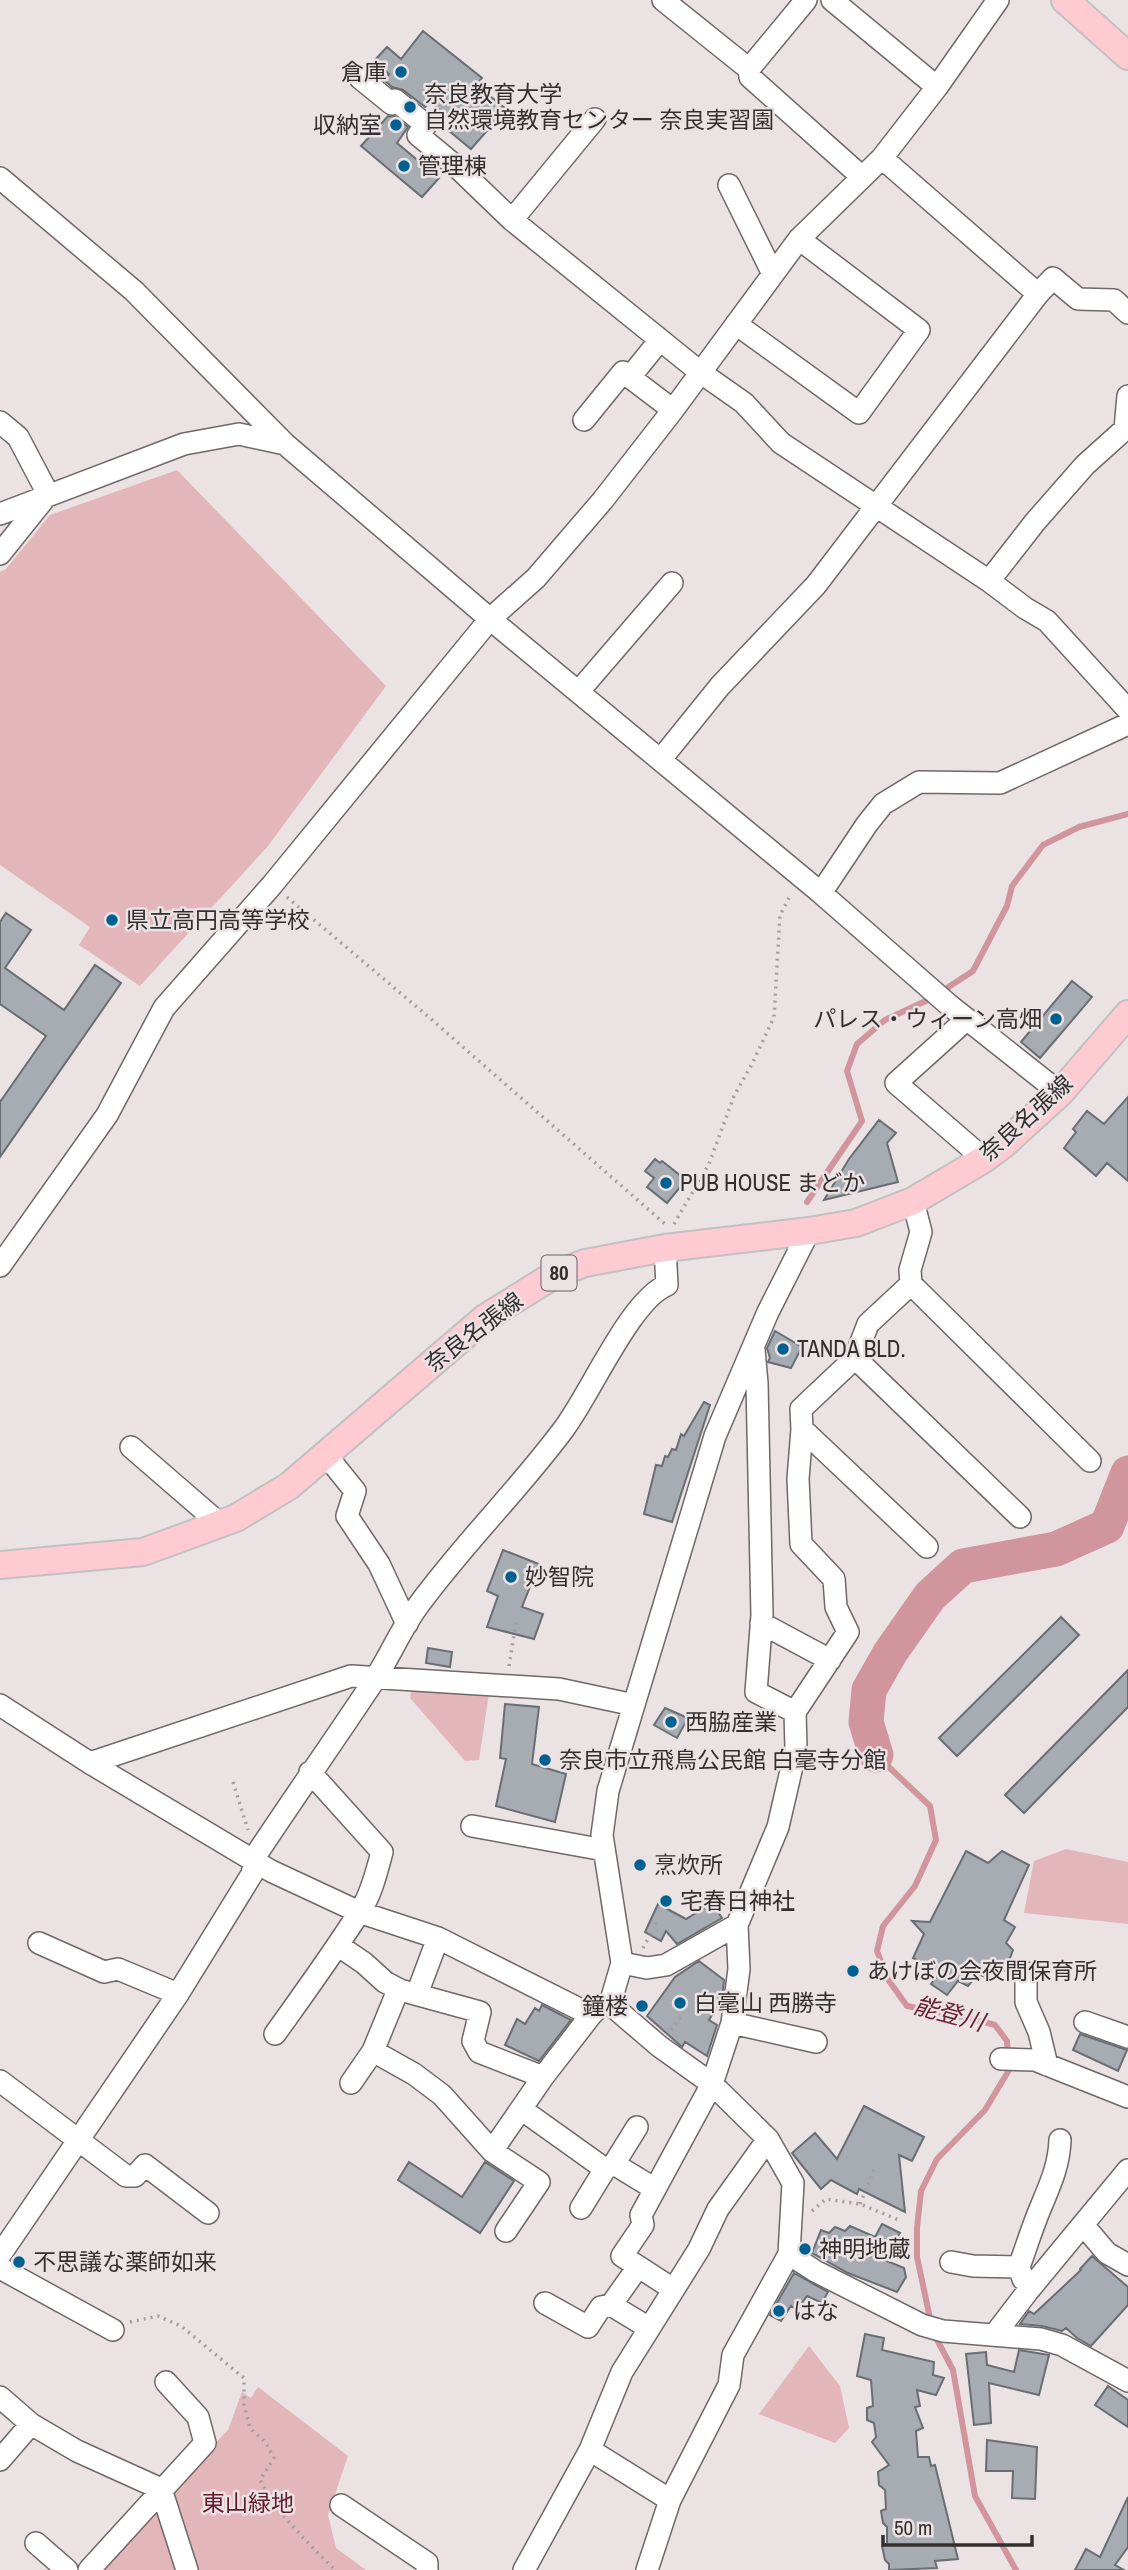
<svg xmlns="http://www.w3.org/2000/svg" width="1128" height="2570" viewBox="0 0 1128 2570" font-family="'Archivo Narrow','Noto Sans JP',sans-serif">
<rect width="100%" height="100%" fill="#ebe2e3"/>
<path fill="#e3b6bb" d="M177,470L386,686L268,846L140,986L79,945L90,927L0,865V572L6,569L50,515Z
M412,1687L489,1693L479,1760L465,1761L410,1698Z
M1066,1849L1128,1862V1924L1024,1913L1034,1861Z
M809,2346L840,2386L849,2428L835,2443L759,2414Z
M258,2387L348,2456L328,2515L336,2548L366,2570H90L228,2430L242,2392L251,2398Z"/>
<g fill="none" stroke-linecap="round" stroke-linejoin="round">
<path stroke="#d1959e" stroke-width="6" d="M941,992L973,971L1007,906L1012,886L1043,845L1079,827L1128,814
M807,1202L862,1121L847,1071L857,1044L885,1020L932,998
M876,1755L930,1806L936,1840L915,1886L883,1926L877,1951L887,1978L907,2006L973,2019L995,2025L1007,2041L1009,2070L985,2110L937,2159L921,2191L917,2228V2257L931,2323
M934,2334L953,2370L975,2496L1016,2570"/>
<path stroke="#d1959e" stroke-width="35" d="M876,1755L866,1722L869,1690L890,1653L930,1596L963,1566L1056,1549L1107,1526L1128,1473"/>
</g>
<path fill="#a6acb1" stroke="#686e72" stroke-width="2" d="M423,31L482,78L476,85L506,109L471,149L449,131L456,123L430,102L425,107L403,90L392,87L384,80L389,74L374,61L387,47L401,59Z
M388,116L395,117L408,127L397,143L439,178L422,197L361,146Z
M6,913L31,930L5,968L64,1010L95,965L121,983L0,1157V1102L46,1036L0,1004V922Z
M1072,981L1092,997L1040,1058L1021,1042Z
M1128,1097V1181L1107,1163L1096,1176L1064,1148L1076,1132L1073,1129L1087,1111L1104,1124Z
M879,1120L896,1133L887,1143L898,1182L824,1200L849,1159Z
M655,1159L660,1163L662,1161L686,1180L667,1203L647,1187L654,1178L645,1171Z
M775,1331L802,1347L791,1368L768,1362L770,1358L767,1348Z
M704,1402L710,1405L672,1522L644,1514L656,1465L662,1466L665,1456L668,1457L672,1449L676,1450L681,1434L684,1436Z
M503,1550L539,1564L522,1607L543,1614L534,1639L487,1627L498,1596L487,1591Z
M1061,1617L1079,1635L957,1756L939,1738Z
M428,1648L452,1652L450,1667L426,1663Z
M1128,1670V1707L1024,1813L1005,1795Z
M505,1704L539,1707L532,1764L566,1774L555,1822L496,1806L506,1759L500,1758Z
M665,1708L688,1718L677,1738L654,1725Z
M966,1851L988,1863L1002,1851L1029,1865L1004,1920L1015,1927L1006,1943L1013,1950L1005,1971L995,1968L988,1978L978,1974L968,1986L958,1981L947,1995L931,1984L940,1972L913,1958L924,1934L912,1921L930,1922Z
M712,1903L722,1918L677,1944L666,1931L661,1941L645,1932L658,1904L686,1919Z
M699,1961L724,1980L722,1999L709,2020L717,2025L707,2056L685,2042L682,2047L647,2016L675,1977Z
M542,2005L571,2020L539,2061L505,2045L517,2019L525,2024L535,2008L539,2011Z
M1080,2034L1127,2050L1118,2071L1073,2050Z
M864,2106L924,2137L912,2161L899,2155L905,2212L859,2189L857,2194L831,2180L821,2189L792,2153L815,2133L837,2159Z
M409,2162L462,2197L485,2162L514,2181L480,2233L398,2180Z
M882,2224L900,2233L882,2259L904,2268L906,2277L897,2292L848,2273L812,2253L821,2230L829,2233L835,2227L845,2231L850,2226L875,2237Z
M1092,2256L1128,2287V2305L1091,2346L1077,2338L1066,2328L1062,2331L1042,2326L1020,2324L1029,2311L1034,2314L1081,2270L1080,2269Z
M794,2273L828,2292L822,2303L807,2296L797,2310L791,2306L781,2321L770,2315Z
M865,2334L884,2338L882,2350L934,2362L933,2375L944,2378L936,2395L917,2390L920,2406L915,2407L923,2428L916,2431L918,2457H929L931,2466L935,2465L958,2559L935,2561L937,2568L889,2570V2564L885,2560L882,2546L887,2543V2527L883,2523L881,2511L886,2509L885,2490L879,2485L878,2472L889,2465L872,2442L876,2437L874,2423L867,2420V2408L873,2406L871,2380L857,2376Z
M1019,2350L1049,2355L1039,2395L989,2383L991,2423L974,2425L966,2354L986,2352L987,2365L1014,2372Z
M1108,2386L1128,2400V2427L1095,2405Z
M987,2440L1037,2447L1035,2499L1012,2498L1013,2471H986Z
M1128,2497V2547L1115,2565L1124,2570H1075L1086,2549L1100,2557Z"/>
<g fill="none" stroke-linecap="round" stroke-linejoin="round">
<g stroke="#6f6768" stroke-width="24">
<path id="minor" d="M663,0L749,69L750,77L862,177
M832,0L937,87
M749,69L806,0
M360,78L392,104L395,100L426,125L418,135L458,168L512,220L700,372L744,403L781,443L989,581L1025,608L1047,621L1128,710
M882,158L1038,294
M0,178L134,291L285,444L490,619L821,893L949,1005L1060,1093
M729,185L773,274
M512,220L595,119
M736,324L859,413L919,330L799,239
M630,377L660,340
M584,420L623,372L673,410
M0,422L18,437L48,494L0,554
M0,514L184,444L239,434L285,444
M989,581L1035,522L1085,465L1125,429L1128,396
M579,691L672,583
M661,759L720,686L816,585L1038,294L1053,278L1078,299L1114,300L1128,313
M821,893L867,824L883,804L919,782L1000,783L1128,724
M967,1019L896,1083L984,1159
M913,1201L921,1232L910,1270L911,1284L1090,1461
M0,1266L107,1115L164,1008L272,885L490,619L536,578L603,500L673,410L799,239L882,158L937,87L998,0
M911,1284L868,1324L855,1358L1020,1517
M754,1350L757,1383L762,1615L756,1692L795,1712
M855,1358L801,1409L802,1429L927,1547
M131,1447L220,1524
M326,1455L355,1491L347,1516L379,1564L407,1624
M761,1623L830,1660
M0,1705L90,1763L271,1871L359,1912L438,1938L591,2015
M90,1763L351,1676L559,1689L634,1705
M472,1826L604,1850
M39,1943L104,1972L118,1969L178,1994
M339,1946L364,1963L385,1982L400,1990L480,2012L473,2041L479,2052L543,2077
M622,1963L647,1968L666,1965L737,1925
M1026,1973V2002L1039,2032L1047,2065
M417,1994L438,1938
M610,2004L622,1963L602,1835L608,1791L715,1436L768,1312L809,1231
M1085,2022L1128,2037
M732,2023L816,2042
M275,2034C305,1992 335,1951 362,1908C372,1892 377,1870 382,1852L310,1772
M373,2051L414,2074L442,2095L492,2151L539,2182L506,2231
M1001,2059L1035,2060L1128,2097
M0,2081L126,2176H135L145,2165L208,2213
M351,2083L373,2051L396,1995L400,1990
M521,2109L605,2169L614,2164L655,2189
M492,2151L543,2077L591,2015L601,2005L610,2004L659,2046L712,2084L768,2139L793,2183L789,2254L815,2271L922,2325L943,2331L1041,2339L1062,2345L1128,2381
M614,2164L637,2127
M581,2208L605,2169
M1084,2226L1107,2253L1128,2265
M0,2255L178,1994L252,1874L256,1855C295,1796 336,1738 375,1679C389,1657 400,1632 415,1610C460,1547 517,1492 563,1430C590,1395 630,1300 667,1285L665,1248
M951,2262L973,2266L1019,2267L1023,2279
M1019,2267C1026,2248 1032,2228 1040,2209C1050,2185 1059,2166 1060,2140
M0,2268L113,2330
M673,2289L622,2256L643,2225L641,2215L712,2084L732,2023L739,1969L737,1925L778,1827L796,1749L795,1712L848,1632L836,1607L834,1579L801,1544L798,1479L802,1429
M545,2303L588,2327L601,2307L611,2305L638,2267
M611,2305L649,2328
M995,2334L1028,2291L1128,2170
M0,2397L31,2424L77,2451L161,2489L187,2570
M590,2450L670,2500
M0,2460L31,2424
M341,2505L427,2563V2570
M36,2543L67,2570
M89,2570L205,2443L198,2417L166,2382
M524,2570L590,2450L622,2372L699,2249L718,2209L768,2139
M647,2570L670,2500L729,2385L733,2355L789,2254"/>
</g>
<g stroke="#c2c1c1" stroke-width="30">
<path id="major" d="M1065,0L1128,56
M0,1565L143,1552L236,1518L289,1486L485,1318L554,1275L585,1263L665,1248L809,1231L856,1223L913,1201L984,1159L1004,1144L1060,1093L1128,1014"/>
</g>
<path stroke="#a49d9e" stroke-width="3.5" stroke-dasharray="2 5" stroke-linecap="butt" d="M287,897L431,1019L665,1224
M674,1224L709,1164L734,1096L753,1062L774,1017L780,915L791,894
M509,1666L516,1622
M233,1782L248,1830
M655,1924L656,1921
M643,1948L650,1935
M671,2030L682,2015
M860,2204L876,2165
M812,2211L826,2199L860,2204L899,2220
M130,2322L158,2316L181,2326L244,2378V2405L250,2428L266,2443L274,2458L260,2480C279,2515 307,2542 335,2570"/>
<use href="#minor" stroke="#fff" stroke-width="21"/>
<use href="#major" stroke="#fecbd2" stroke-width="26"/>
</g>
<g fill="#006191" stroke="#ebe2e3" stroke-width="2.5">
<circle cx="401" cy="72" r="7"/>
<circle cx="410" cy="107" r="7"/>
<circle cx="396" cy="125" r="7"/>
<circle cx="404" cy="166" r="7"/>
<circle cx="112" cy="920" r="7"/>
<circle cx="1056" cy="1019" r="7"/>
<circle cx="666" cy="1183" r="7"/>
<circle cx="783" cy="1349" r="7"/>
<circle cx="511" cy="1577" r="7"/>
<circle cx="671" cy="1722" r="7"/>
<circle cx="545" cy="1760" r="7"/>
<circle cx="640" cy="1865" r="7"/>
<circle cx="666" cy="1901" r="7"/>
<circle cx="853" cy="1971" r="7"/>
<circle cx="680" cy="2003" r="7"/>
<circle cx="642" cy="2006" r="7"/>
<circle cx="805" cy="2249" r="7"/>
<circle cx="19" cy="2262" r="7"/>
<circle cx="779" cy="2311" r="7"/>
</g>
<g text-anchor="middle" stroke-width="5" stroke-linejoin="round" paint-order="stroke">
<rect fill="#ebe2e3" stroke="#6a6566" stroke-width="2" x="541.5" y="1255.5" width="35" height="35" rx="5"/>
<g font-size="21" font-weight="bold" fill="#332f30">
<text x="559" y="1280">80</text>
</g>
<g font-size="23" fill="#332f30" stroke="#ebe2e3" text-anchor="start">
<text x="387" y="80" text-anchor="end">倉庫</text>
<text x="424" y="102">奈良教育大学<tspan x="424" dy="26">自然環境教育センター 奈良実習園</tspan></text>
<text x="382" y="133" text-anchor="end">収納室</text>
<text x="418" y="174">管理棟</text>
<text x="126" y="928">県立高円高等学校</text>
<text x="1042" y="1027" text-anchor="end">パレス・ウィーン高畑</text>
<text x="680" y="1191">PUB HOUSE まどか</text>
<text x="797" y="1357">TANDA BLD.</text>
<text x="525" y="1585">妙智院</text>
<text x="685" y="1730">西脇産業</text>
<text x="559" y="1768">奈良市立飛鳥公民館 白毫寺分館</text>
<text x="654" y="1873">烹炊所</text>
<text x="680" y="1909">宅春日神社</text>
<text x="867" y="1979">あけぼの会夜間保育所</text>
<text x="694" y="2011">白毫山 西勝寺</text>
<text x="628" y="2014" text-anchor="end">鐘楼</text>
<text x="819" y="2257">神明地蔵</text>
<text x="33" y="2270">不思議な薬師如来</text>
<text x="793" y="2319">はな</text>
</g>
<g font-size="23" fill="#332f30" stroke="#ebe2e3">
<text transform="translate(1026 1118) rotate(-42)" y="8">奈良名張線</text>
<text transform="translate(474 1332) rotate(-37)" y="8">奈良名張線</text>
</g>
<g font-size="23" fill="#621b2c" stroke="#ebe2e3">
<text x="248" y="2511">東山緑地</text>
</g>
<g font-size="24" font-style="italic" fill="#6a2233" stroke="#ebe2e3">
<text transform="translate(949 2014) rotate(15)" y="8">能登川</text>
</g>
</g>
<path d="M883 2535v10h149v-10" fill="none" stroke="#332f30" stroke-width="3.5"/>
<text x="894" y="2535" font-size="21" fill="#332f30" stroke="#ebe2e3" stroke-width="5" paint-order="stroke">50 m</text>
</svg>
